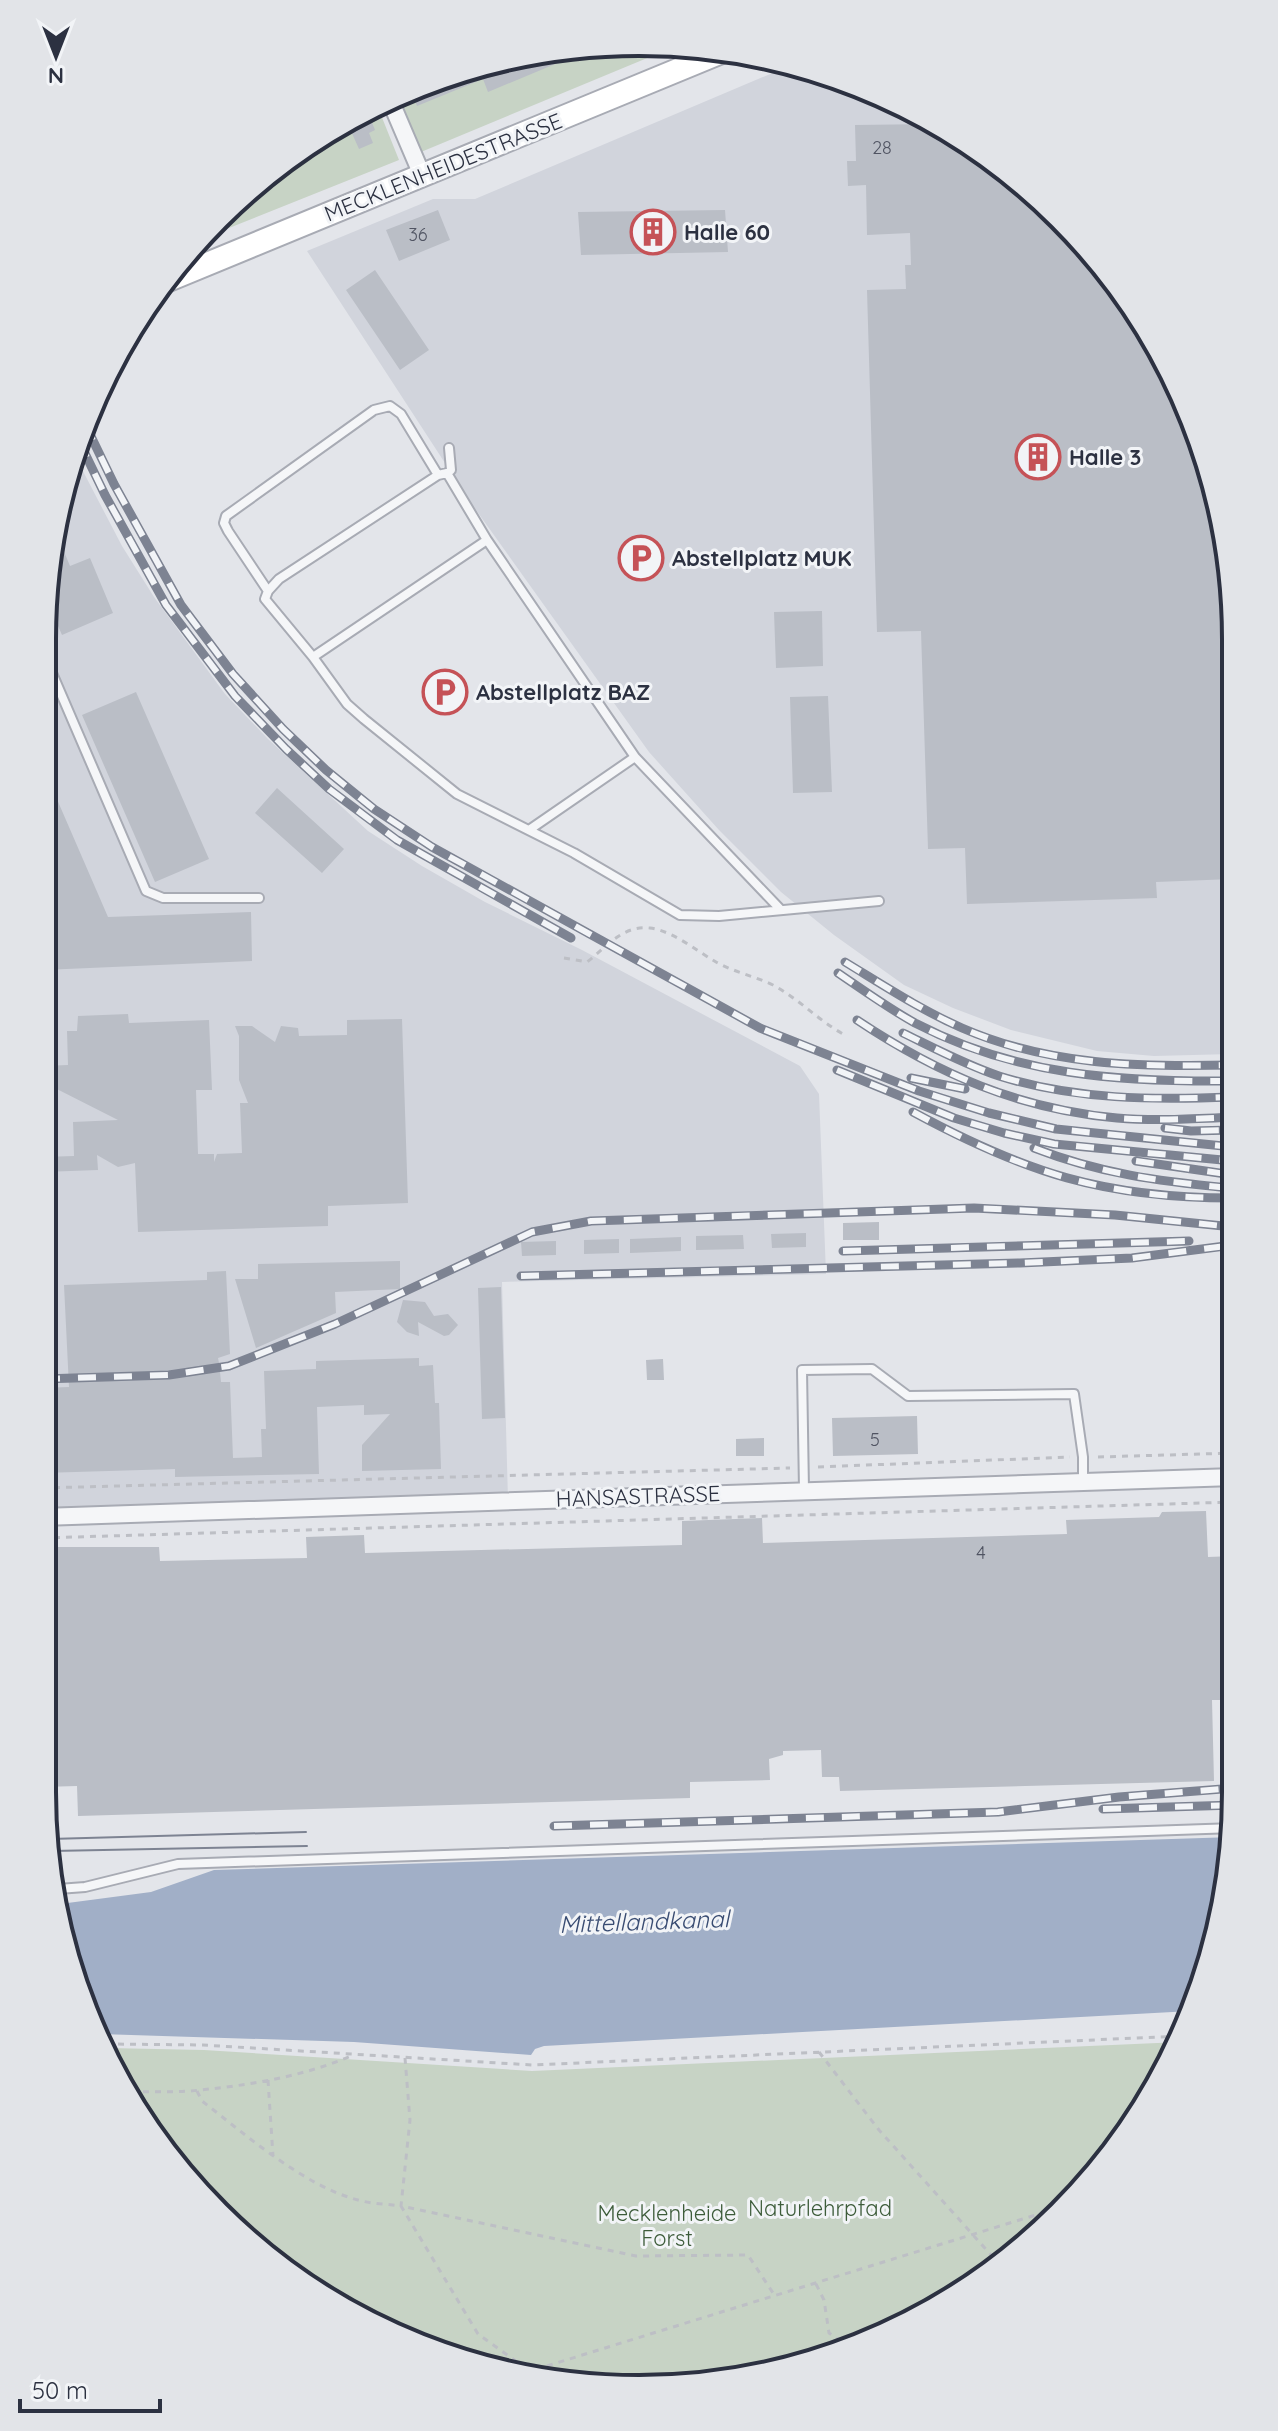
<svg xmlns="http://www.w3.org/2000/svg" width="1278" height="2431" viewBox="0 0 1278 2431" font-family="Quicksand,sans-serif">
<rect width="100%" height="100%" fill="#e3e5ea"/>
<path fill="#d1d4dc" d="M796,63L903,104L1032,190L1135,307L1191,411L1231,561L1232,1054L1154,1056L1097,1051L1011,1030L953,1008L904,985L834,935L781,892L719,830L649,752L471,503L307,251L433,199H475Z
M74,454L122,546L154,597L225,694L268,739L368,831L422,866L485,902L582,950L800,1066L819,1094L826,1274L502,1282L508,1500L42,1517L43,600L62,484Z"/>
<path fill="#c7d3c5" d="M681,44L421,152L399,95L448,74L562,47Z
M377,105L399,160L199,240L246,190L341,122Z
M1180,2042L1174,2056L1061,2214L970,2289L868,2343L679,2388L485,2369L308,2289L166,2156L108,2048L204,2050L532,2071Z"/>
<path fill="#a1afc7" d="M1234,1837L1216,1946L1191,2011L544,2046L535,2049L531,2055L354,2042L100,2034L74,1984L60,1904L151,1892L214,1870Z"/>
<path fill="#babec6" d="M590,46L591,49L488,92L483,79L417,106L411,90L448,74L562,47Z
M367,110L375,130L369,133L373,143L359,149L346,120Z
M933,124L951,136V148H969L1032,190L1135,307L1191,411L1231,561L1232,879L1156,882L1157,898L967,904L965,848L928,849L921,631L877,632L867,290L906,289L905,265H911L910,233L867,235L866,185L848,186L847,161H856L855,125Z
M438,210L450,240L399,261L386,230Z
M725,210L728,252L581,255L578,212Z
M375,270L429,350L400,370L346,290Z
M55,530L70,566L90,558L113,613L62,635L44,594Z
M822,611L823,666L776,668L774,612Z
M136,692L209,859L155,882L82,715Z
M828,696L832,792L793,793L790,697Z
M43,767L108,917L251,912L252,961L43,970Z
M277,788L344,849L322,873L255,813Z
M128,1014L129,1023L209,1020L212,1090H196L198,1154H214V1162L217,1154L242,1153L240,1103H248L239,1080V1036L235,1026H252L275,1042L281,1026L298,1028L299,1036L347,1035V1020L402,1019L408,1203L328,1206V1226L138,1232L135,1163L118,1167L97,1155L98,1170L43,1172V1157L74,1156L73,1122L118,1120L43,1082V1066L68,1065L67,1031H77L78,1016Z
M879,1222V1240H843V1223Z
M806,1233V1247L772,1248L771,1234Z
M743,1235L744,1249L696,1250V1236Z
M681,1237V1251L630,1253V1239Z
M619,1239V1253L584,1254V1240Z
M556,1241V1255L522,1256L521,1242Z
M400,1261V1289L335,1292L336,1313L256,1348L235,1279H258V1264Z
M226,1271L230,1354L218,1358L219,1363L194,1373L220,1372L221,1382H230L233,1458L262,1457L261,1429H266L264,1371L316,1369V1361L419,1358V1366L433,1365L435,1403H439L441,1469L362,1471V1445L390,1414L364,1415V1405L317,1407L319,1474L175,1477V1469L42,1473V1388L69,1387L64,1285L207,1280V1272Z
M501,1287L505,1418L482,1419L478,1288Z
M403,1300L425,1302L434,1316L448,1314L458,1325L449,1335L444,1336L418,1322L419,1336L407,1332L397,1322Z
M663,1359L664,1380H647L646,1360Z
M917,1416L918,1454L833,1456L832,1418Z
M764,1438V1456H736V1439Z
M1206,1511L1208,1557L1234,1556V1700H1212L1214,1781L840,1791L839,1777H822L821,1750L783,1751V1755L769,1759L770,1780L690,1782V1798L78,1816L77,1786L42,1787V1547H159L160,1561L307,1558L306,1537L364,1535L365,1553L682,1545V1521L762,1518L763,1543L1067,1534L1066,1520L1159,1517L1162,1512Z"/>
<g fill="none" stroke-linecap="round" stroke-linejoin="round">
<g stroke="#a8abb4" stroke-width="12">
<path id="service" d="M447,473L438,475L279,579L268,591L265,599L313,657L487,540L447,473L451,470L449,448
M487,540L635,757L780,909
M268,591L228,531L224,523L226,516L374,410L390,406L401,414L438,475
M43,652L146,891L163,898H259
M313,657L347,704L364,719L457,794L574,853L680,915L719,916L879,901
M529,830L635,757
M804,1490L802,1370L872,1369L908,1396L1074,1394L1083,1457V1481
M58,1889L85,1887L178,1864L1235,1828"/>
</g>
<g stroke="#a8abb4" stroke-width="20">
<path id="minor" d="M390,100L422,175
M42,1517L1234,1477"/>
</g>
<g stroke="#a8abb4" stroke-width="26">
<path id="secondary" d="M161,283L724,51"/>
</g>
<path stroke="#bdbfc5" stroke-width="3" stroke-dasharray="6 6" stroke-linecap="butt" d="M739,64L758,56
M142,313L163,304
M564,958L587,962C607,947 622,925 650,928C673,931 697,951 716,962C734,972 754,976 773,985C799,999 818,1020 843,1034
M1098,1457L1234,1453
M818,1467L1070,1457
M42,1488L790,1468
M42,1538L1234,1502
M106,2044L203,2045L532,2065L1182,2036
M819,2052L879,2130L1000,2265
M405,2058L410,2120L401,2206L636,2256L748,2255L775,2296
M268,2080L273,2156
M197,2091L202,2101C246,2135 304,2186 358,2200C372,2204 387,2204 401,2206L478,2334L534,2374
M131,2092C154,2091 177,2093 200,2090C251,2085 304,2076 351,2056
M816,2284L824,2300L829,2333L850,2348
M524,2373L1068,2205"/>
<use href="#service" stroke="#f5f6f8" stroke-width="8"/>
<use href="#minor" stroke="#f5f6f8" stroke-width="16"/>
<use href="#secondary" stroke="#fff" stroke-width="22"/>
<path stroke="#7d8392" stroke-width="2" d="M50,1839L306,1832
M52,1851L307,1846"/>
<g stroke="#7d8392" stroke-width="9">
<path id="rail" d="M85,424L114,484L181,605L233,674L283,729L326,770L374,809L432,847L760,1028L919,1091L989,1113L1056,1129L1233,1147
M79,441L105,495L166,605L235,696L286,749L329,789L397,840L571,938
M845,962C883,985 921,1010 962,1028C1049,1066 1139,1067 1232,1065
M838,973C863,990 888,1008 915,1023C1017,1076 1120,1082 1232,1081
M857,1020C938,1074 1019,1109 1117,1118C1155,1121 1194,1119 1233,1117
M903,1033C934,1048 966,1065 999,1076C1075,1100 1154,1100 1232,1097
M837,1070L954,1118L1004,1133L1054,1144L1233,1161
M911,1078L965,1089
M913,1112C1026,1173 1104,1198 1233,1198
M1165,1128L1191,1131L1233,1130
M1034,1148C1101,1174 1158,1181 1229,1188
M1136,1161L1233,1175
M843,1251L1189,1241
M521,1276L1020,1263L1132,1258L1233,1245
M42,1379L169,1375L229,1366L335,1324L532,1232L591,1221L974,1208L1115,1215L1233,1227
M1103,1809L1235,1805
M554,1826L998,1812L1119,1797L1235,1788"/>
</g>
<use href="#rail" stroke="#f2f4f7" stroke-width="6" stroke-dasharray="18" stroke-linecap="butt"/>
</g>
<defs>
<g id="building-ring" transform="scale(2.3)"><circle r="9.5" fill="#f2f4f7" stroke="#c55257" stroke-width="1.5"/><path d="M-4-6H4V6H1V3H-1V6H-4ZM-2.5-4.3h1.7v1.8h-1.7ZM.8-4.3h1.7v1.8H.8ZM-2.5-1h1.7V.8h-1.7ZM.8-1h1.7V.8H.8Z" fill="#c55257"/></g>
<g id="parking-ring" transform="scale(2.3)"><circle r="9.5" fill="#f2f4f7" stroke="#c55257" stroke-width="1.5"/><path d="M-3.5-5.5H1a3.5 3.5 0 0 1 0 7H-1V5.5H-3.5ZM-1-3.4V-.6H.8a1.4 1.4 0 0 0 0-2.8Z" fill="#c55257"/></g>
</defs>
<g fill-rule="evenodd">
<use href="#building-ring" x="653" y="232"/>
<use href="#building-ring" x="1038" y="457"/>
<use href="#parking-ring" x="641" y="558"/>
<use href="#parking-ring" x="445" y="692"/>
</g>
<g text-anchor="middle" stroke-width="6" stroke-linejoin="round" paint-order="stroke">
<g font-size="18" fill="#505462">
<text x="882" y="154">28</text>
<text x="418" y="241">36</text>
<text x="875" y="1446">5</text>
<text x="981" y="1559">4</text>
</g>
<g font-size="22" fill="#2c3141" stroke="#f2f4f7">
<text transform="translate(443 167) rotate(-22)" y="8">MECKLENHEIDESTRASSE</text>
<text transform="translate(638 1496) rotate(-2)" y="8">HANSASTRASSE</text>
</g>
<g font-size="22" font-weight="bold" fill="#2c3141" stroke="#f2f4f7" text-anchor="start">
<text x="684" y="240">Halle 60</text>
<text x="1069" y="465">Halle 3</text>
<text x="672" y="566">Abstellplatz MUK</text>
<text x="476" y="700">Abstellplatz BAZ</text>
</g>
<g font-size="22" fill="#3d5c3a" stroke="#f2f4f7">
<text x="820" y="2216">Naturlehrpfad</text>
<text x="667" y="2221">Mecklenheide<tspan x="667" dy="25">Forst</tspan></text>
</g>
<g font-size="24" font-style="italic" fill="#394c72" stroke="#f2f4f7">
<text transform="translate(644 1922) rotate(-2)" y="8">Mittellandkanal</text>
</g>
</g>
<path d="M0 0H1278V2431H0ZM639 56H639A583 583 0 0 1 1222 639V1792A583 583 0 0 1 639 2375H639A583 583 0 0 1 56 1792V639A583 583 0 0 1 639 56Z" fill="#e2e4e8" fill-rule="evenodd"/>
<path fill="none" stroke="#2c3141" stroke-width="4" d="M639 56H639A583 583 0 0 1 1222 639V1792A583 583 0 0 1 639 2375H639A583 583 0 0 1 56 1792V639A583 583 0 0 1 639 56Z"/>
<g transform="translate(56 56) rotate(180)" stroke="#f2f4f7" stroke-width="6" paint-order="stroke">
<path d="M0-6L14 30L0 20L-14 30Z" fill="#2c3141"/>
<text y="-12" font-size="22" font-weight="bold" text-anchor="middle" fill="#2c3141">N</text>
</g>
<path d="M20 2399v12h140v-12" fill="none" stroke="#2c3141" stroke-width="4"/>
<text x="32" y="2399" font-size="24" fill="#2c3141" stroke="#f2f4f7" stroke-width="6" paint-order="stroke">50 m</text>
</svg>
